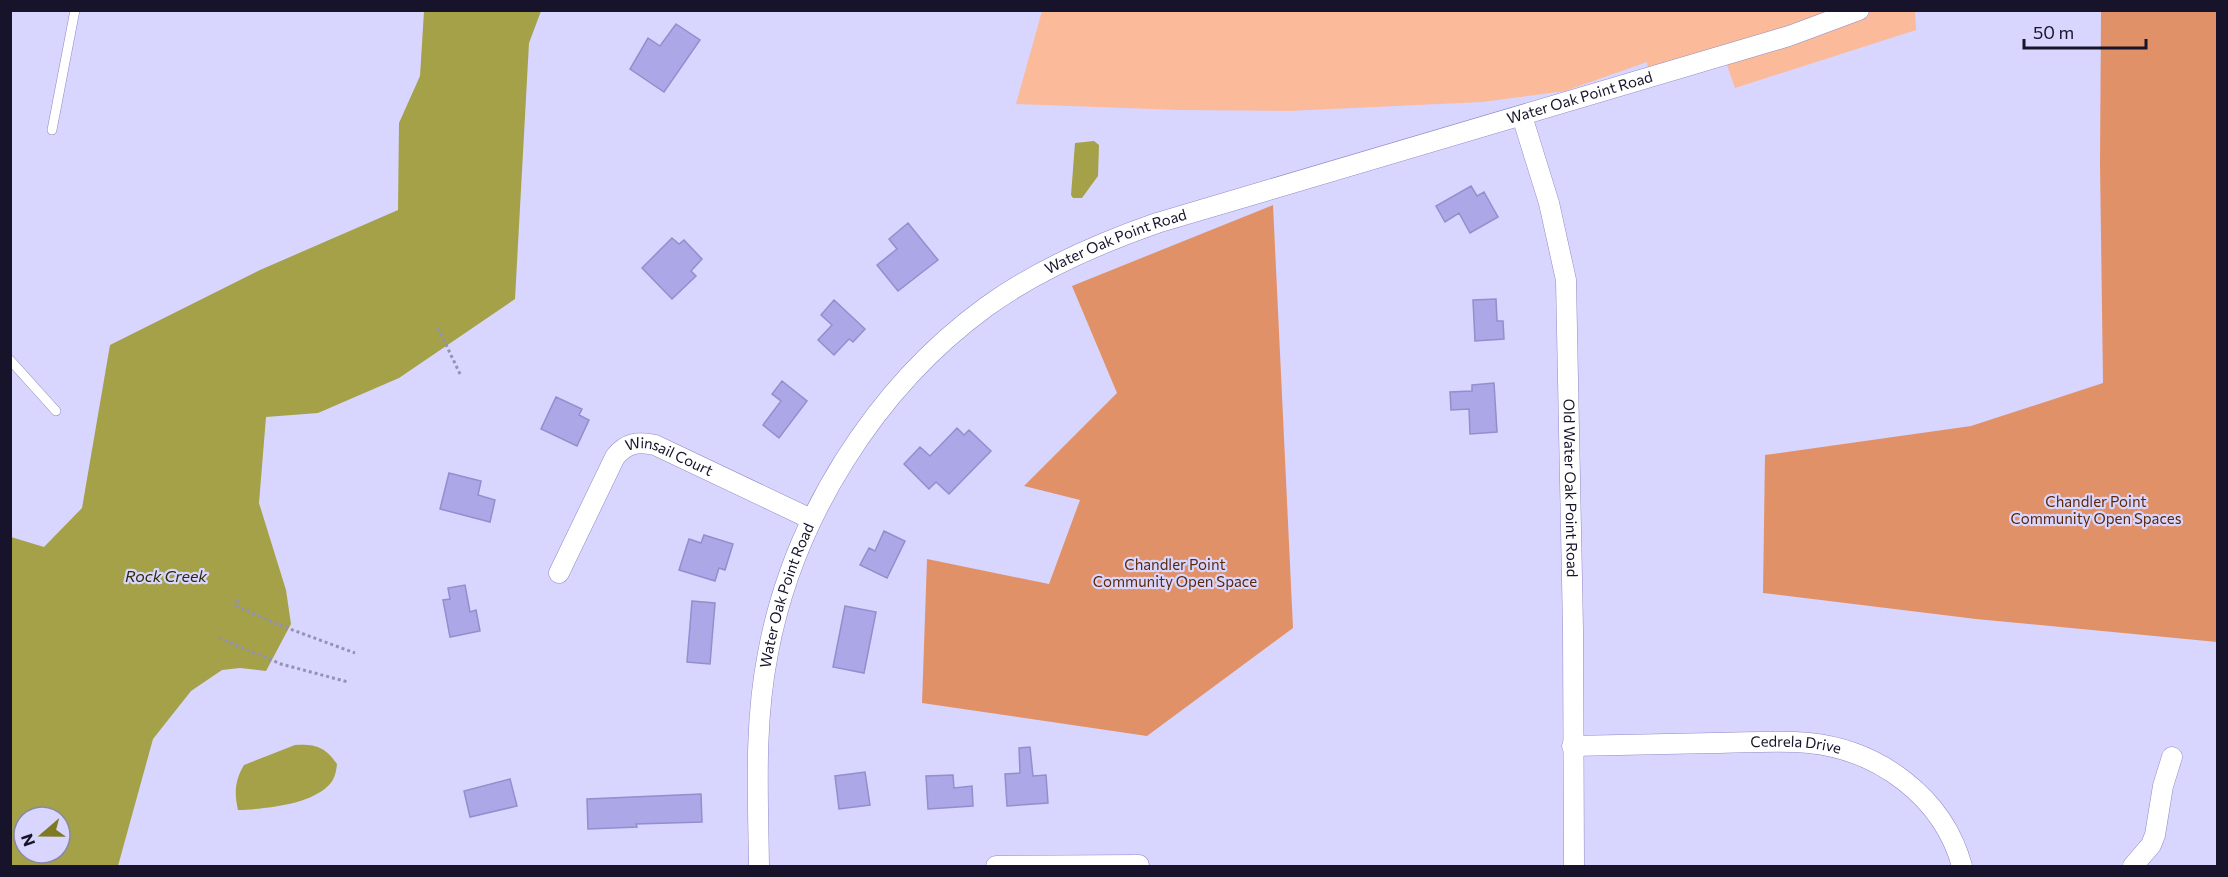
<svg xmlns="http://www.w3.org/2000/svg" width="2228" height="877" viewBox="0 0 2228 877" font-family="Commissioner,sans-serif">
<rect width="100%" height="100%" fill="#d8d6fe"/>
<path fill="#fbba9a" d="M1042,11H1915L1916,30L1735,88L1724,57L1649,77L1647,62L1565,91L1482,102L1288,111L1180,110L1016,104Z"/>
<path fill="#e19168" d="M2101,11H2217V642L1976,619L1763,593L1765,455L1971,426L2103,383L2100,163Z
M1273,205L1293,628L1147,736L922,703L927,559L1049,584L1080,500L1024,486L1117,393L1072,286Z"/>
<path fill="#a4a148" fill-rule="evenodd" d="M424,11H541L529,43L515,299L399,378L318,413L266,417L259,503L286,590L291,624L266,671L240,668L222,670L191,691L153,739L118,866H11V537L44,547L82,508L110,345L260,270L398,210L399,123L420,76ZM24,817H60V853H24Z
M1094,141L1099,145L1098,176L1082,198H1073L1071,195L1075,143Z
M295,745C316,744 325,747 337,764C336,772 335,779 329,785C310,805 264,809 238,810C234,793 235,780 244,765Z"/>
<path fill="#aca7e7" stroke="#938ecc" stroke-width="1.5" d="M676,24L700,40L664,92L630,69L648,38L660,46Z
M1471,186L1477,196L1484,192L1498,217L1470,233L1459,213L1445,222L1436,206Z
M908,223L938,260L898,291L877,265L897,249L889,239Z
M672,238L679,244L684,240L702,259L691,271L696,276L672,299L642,268Z
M1496,299L1497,321H1503L1504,339L1475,341L1473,300Z
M834,300L865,329L853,342L849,339L834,355L818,340L832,325L821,315Z
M782,381L807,401L779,438L763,425L781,401L772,394Z
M1494,383L1497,432L1470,434L1469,409L1451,410L1450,392L1472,391V385Z
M556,397L582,409L579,415L589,420L577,446L541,429Z
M957,428L964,435L969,430L991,451L949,494L936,482L929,489L904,464L920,447L930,456Z
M449,473L481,481L478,495L495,500L490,522L440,509Z
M884,531L905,541L887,578L860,565L869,548L875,551Z
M704,535L733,544L725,570L719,568L715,581L679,570L689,539L701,543Z
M465,585L470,612L476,610L480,631L450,637L443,600L450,599L448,588Z
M692,601L715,603L710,664L687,662Z
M845,606L876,612L864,673L833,667Z
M1030,747L1033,776L1046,775L1048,803L1007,806L1005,774L1020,773L1019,748Z
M865,772L870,805L839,809L835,776Z
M953,775L954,788L972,786L973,806L928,809L926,776Z
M510,779L517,806L470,817L464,791Z
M701,794L702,822L636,824L637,827L588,829L587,799Z"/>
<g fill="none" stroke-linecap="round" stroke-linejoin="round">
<g stroke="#8f8ac8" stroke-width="10">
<path id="lane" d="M52,130L75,10
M10,360L56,411"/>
</g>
<g stroke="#8f8ac8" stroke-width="21">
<g id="street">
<path id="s1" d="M1522,116L1549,203L1566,280L1573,629L1574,866"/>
<path id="s2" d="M559,573L615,457C626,443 638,441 655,445L811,519"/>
<path id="s3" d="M1572,746C1619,745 1666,744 1713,743C1745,743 1777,740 1809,743C1879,750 1943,797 1962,866"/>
<path id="s4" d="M759,866C758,795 754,724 768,653C793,519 875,388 986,307C1037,270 1097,244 1157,223L1789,36L1859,10"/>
<path d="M996,866L1139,865"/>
<path d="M2133,866L2151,845L2155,835L2163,786L2172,757"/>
</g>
</g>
<path stroke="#9492b4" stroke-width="3" stroke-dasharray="3 3" stroke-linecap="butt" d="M438,328L461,376
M238,600L236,606L279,625L355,653
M219,638L281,664L348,682"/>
<use href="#lane" stroke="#fff" stroke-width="9"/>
<use href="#street" stroke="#fff" stroke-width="20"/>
</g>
<g text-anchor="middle" stroke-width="4.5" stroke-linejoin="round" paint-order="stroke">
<g font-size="15" fill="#16132a" stroke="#d8d6fe">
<text dy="5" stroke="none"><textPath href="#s4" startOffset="1264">Water Oak Point Road</textPath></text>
<text dy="5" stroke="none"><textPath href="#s4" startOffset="778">Water Oak Point Road</textPath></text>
<text dy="5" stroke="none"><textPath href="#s2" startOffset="190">Winsail Court</textPath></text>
<text dy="5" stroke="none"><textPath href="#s1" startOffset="378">Old Water Oak Point Road</textPath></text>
<text dy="5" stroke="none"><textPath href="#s4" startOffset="274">Water Oak Point Road</textPath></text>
<text dy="5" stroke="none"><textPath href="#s3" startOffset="224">Cedrela Drive</textPath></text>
</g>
<g font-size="15" fill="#5b2809" stroke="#d8d6fe">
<text x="2096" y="507">Chandler Point<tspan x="2096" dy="17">Community Open Spaces</tspan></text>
<text x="1175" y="570">Chandler Point<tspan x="1175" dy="17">Community Open Space</tspan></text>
</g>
<g font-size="16" font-style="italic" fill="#2d2c04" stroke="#d8d6fe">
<text x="166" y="582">Rock Creek</text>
</g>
</g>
<rect width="2228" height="877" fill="none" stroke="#16132a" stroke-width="24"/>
<g transform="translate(42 835) rotate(250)"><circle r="28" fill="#d8d6fe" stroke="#8a88a9" stroke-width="1.5"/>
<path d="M0-4.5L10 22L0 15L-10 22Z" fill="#7d7a21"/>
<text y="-9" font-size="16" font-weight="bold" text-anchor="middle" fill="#16132a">N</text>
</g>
<path d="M2024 39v9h122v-9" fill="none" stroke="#16132a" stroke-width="3"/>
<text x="2033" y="39" font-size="18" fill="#16132a" stroke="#d8d6fe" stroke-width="4.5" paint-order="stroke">50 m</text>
</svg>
